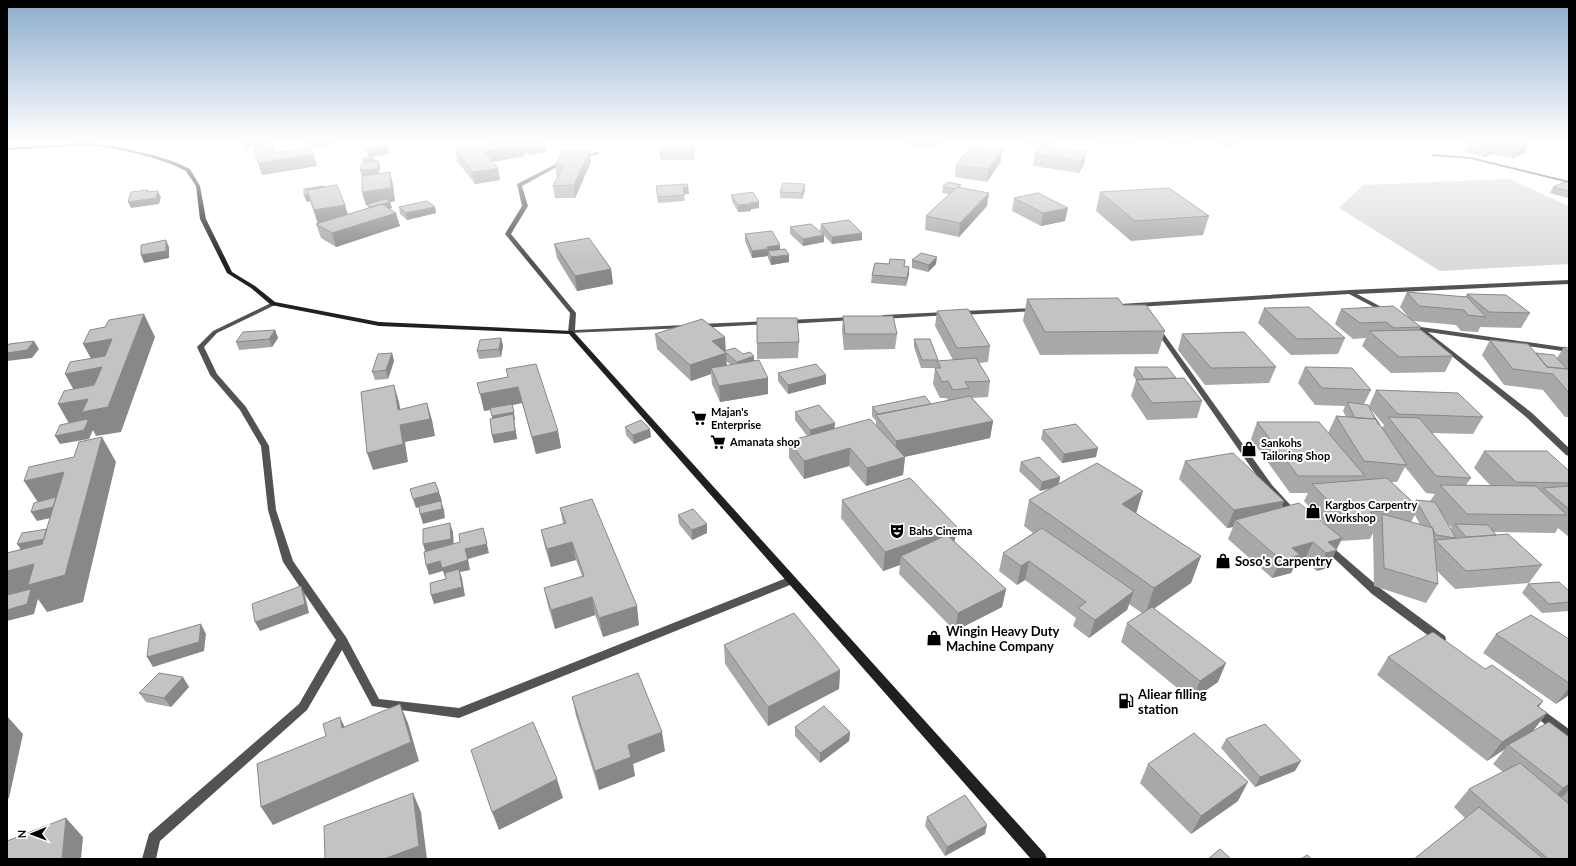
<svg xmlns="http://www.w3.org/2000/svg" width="1576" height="866" viewBox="0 0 1576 866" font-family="Lato,sans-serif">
<rect width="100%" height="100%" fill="#fff"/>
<path fill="#dadada" d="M1509,179L1569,206V264L1440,271L1339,208L1363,185Z"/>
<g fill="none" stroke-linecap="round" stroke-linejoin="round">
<path fill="#535353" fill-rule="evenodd" d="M597,152H599V154L581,158L579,157Z
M1434,154L1471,157L1569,181V183L1471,159L1432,156V155Z
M564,160L566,161V162L522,186L528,206L511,234L576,313L575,330L685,325L688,327L687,328L569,333L568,332L570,313L505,234L522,206L517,184Z
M1569,280V284L1357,294L1389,311V313L1387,314L1349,294L1120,308L1117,306L1120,304L1350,290Z
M273,302L275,303V305L217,333L204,347L217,374L246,407L269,446L276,510L293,561L346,637L379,699L459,708L789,577L792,576L795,577L797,580L795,583L459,718L372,706L342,650L307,710L160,841L156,859H142L149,834L299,704L336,640L283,562L268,510L261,446L240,410L210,375L197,347L213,331Z
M1035,308L1038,310L1037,311L961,315L958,313L961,311Z
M947,312L949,313V315L883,319L880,317L883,315Z
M853,317L855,318V320L787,324L784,322L787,320Z
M767,321L770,323L769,324L699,328L696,326L699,324Z
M1410,322L1421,327L1569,348V352L1428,332L1532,413L1569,448V456L1566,455L1526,417L1447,352L1418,330L1408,325L1407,324Z
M1157,326L1159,327L1272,485L1296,511L1298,513L1296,515H1290L1266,489L1154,328Z
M1327,544L1330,545L1380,588L1445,636L1446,639L1445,642L1441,643L1437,642L1372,594L1324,549L1322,547L1324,545Z
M1536,706L1540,708L1569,729V741L1565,740L1532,714L1530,711L1532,708Z"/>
<path fill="#202020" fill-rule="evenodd" d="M85,143L113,146L153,155L175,162L190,169L200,186L206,219L232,272L255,286L275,302L379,322L573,331L1045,854L1047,859H1031L569,334L379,326L271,305L251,288L227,273L200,219L196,186L186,171L171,164L150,157L113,148L85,145L7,150V148Z"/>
</g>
<path fill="#a8a8a8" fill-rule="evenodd" d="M241,141H278V142L247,148L242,144Z
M302,141L342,142L313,149L311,148L317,166L262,175L308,147L304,146Z
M906,141H943L942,146L909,147Z
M1026,141H1058V143H1055L1054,147H1048L1086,152L1084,164L1079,173L1033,166L1035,154L1040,147H1029Z
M1092,141H1138L1137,144H1095Z
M1167,141H1194L1193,144L1173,145Z
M1215,141H1241L1240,145L1224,146Z
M1255,141H1282L1260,143Z
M1468,141H1529V142H1530L1524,154L1512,158L1494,154L1484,157L1464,152Z
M522,144L546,152L528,155L523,150Z
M523,145L525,156L492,162L500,180L475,184L457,161L455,149Z
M694,145V160H661L660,154Z
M363,161H376L380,167L379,174L390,172L393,185L395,201L390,202L392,208L389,209L400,226L336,247L321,238L316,224H318L310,201L307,202L304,195L324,187L348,215L368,208L367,205H366L362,192V177L363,163Z
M1001,161L987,182L955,177L956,165Z
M591,162L575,198H555L553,186L557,178L555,165Z
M1569,183V197L1568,198L1550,193L1553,187Z
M656,186L688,187L689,194H684L685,201L658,203Z
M943,186L961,188L989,193L987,206L959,237L925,230L926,216L949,194L942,193Z
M805,191L802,199L780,198V192Z
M1100,192L1209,216L1203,235L1131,241L1096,211Z
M731,195L759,202V208L751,209V211L738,212L732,201Z
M1014,198L1065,221L1041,226L1012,211Z
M399,207H435L436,213L407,220L400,214Z
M821,224L862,233V240L832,244L820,231Z
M790,227L824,235V242L803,246L790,234Z
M745,234L780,250L789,262L771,265L768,258V256L752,258L745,241Z
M554,244L611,269L613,284L577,291L557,258Z
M912,260L936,264L928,272L912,268Z
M905,266L909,274L906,286L871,283L872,275Z
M1407,292L1465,297L1467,294L1530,313L1521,328L1480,327L1478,332L1461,331L1456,325L1413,321L1421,327L1419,330L1453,356L1445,372L1391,373L1362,346L1366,338L1353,339L1335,324L1341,309L1409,318L1400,307Z
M1027,299L1123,305L1165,331L1158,354L1040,355L1023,321Z
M1264,308L1345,338L1338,354L1291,355L1258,323Z
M937,311L990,346L988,362L979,363L990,381L988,397L972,398L993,421L990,438L904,457H905L903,475L866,486L849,466L804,479L789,458V441L807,436L795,420V412L835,423L834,428L876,425V421L872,416V407L931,404L948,400L946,398H940L933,384L935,368H936H921L914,347V339L938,360V361L953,360L935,326Z
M843,316L897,334L895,349L844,350L842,331Z
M275,330L278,338L272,347L239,350L236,342Z
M655,334L725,337V351L743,354L754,361L768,378V394L720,402L712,384L711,374L691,381L657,349ZM726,361L731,365L727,366Z
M1182,334L1276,367L1269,383L1205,385L1178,350Z
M501,338L503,346L501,357L479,359L477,351Z
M1490,340L1536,353L1557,358L1564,347L1569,348V417H1565L1543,390L1504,385L1482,355Z
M799,342L798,358L757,359V343Z
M392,353L394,361L388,379L375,380L372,372Z
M1135,367L1176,378L1202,401L1197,418L1147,420L1131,396L1136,380L1133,375Z
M1305,367L1371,390L1364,404L1369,406L1376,390L1483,417L1473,434L1432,433L1471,478L1466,485H1490L1474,468L1484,451L1569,471V537L1558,528L1555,533L1494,532L1496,535L1542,565L1529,583L1455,589L1437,571L1438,584L1426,603L1374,586L1373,533L1370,539L1341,541L1327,568L1317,571L1304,561L1296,563L1291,573L1272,578L1228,539L1233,527L1227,528L1179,479L1185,461L1284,501L1281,508L1325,524L1304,501L1308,493H1290L1251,439L1257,422L1328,433L1336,416L1346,417L1343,411L1345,406L1315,405L1298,383ZM1369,407L1384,425L1382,428ZM1405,467L1426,493L1435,494L1430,501L1416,500L1414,503L1391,482H1397ZM1415,515L1420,525L1411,522ZM1446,521L1452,528L1451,529Z
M778,373L826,375V384L788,394L778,381Z
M508,377L558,431L561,448L536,454L522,403L512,405L515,420H514L517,439L494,443L492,435V418L491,410L484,411Z
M625,427L651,437L634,444L626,435Z
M1043,430L1096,457L1062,463L1041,439Z
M1021,462L1060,477L1059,484L1137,514L1201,556L1191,583L1154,608L1218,682L1192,700L1121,642L1127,623L1142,613L1129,604L1127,610L1089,638L1073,626L1076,618L1025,580L1017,585L999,571L1003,553L1033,533L1024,526L1029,500L1051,488L1040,491L1019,471Z
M842,500L955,542L1006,589L1002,607L955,631L899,574L900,565L883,571L841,518Z
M560,508L639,625L603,637L595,615L555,629L548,606L544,588L582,576L576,560L551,567L545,548L541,530L563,524Z
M678,515L707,524V533L692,540L679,524Z
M1528,584L1569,591V611L1542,613L1522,593Z
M1496,634L1569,639V695L1556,704L1483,653Z
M724,645L840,670L839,689L768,726L725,664Z
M1388,657L1485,669L1543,701L1539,707L1547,713L1532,732L1569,737V859H1414L1465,818L1454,807L1469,789L1503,772L1493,764L1505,749L1487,761L1377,675Z
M189,687L171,707L146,702L139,693Z
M572,697L665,751L633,764L635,776L599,790L576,716Z
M795,727L850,732L849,741L820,763L795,736Z
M1226,739L1295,771L1255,787L1221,748Z
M1148,764L1238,801L1191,834L1140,783Z
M927,817L985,834L945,856L925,826Z"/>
<path fill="#888" d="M249,141H278V142L247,148L245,142Z
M320,141H342V142L313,149L311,143Z
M1226,141H1241L1240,145L1224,146Z
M1261,141H1282L1260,143Z
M1524,141H1529L1528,143L1530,142L1524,154L1512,158L1517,146Z
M1500,142L1494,154L1484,157L1490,145Z
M523,145L525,156L486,163L484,151Z
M545,146L546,152L528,155L526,149Z
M388,148L390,154L368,157L367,151Z
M590,150L591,162L575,198L574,185Z
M1002,150L1001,161L987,182L988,169Z
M1086,152L1084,164L1079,173L1082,161Z
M313,154L317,166L262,175L258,163Z
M374,157L376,163L364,167L363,161Z
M379,161L380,167L378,175L362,177L360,170Z
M498,168L500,180L475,184L472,172Z
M390,172L393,185L395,201L390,202L392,208L373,213L371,207L367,204V205H366L362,192Z
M805,184V191L802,199V193Z
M688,187L689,194H683V188Z
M148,190L151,196L158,191L161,197L159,204L131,208L128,202L147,192Z
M989,193L987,206L959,237L960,223Z
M304,195H308L310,201L307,202Z
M759,202V208L751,209V211L738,212V205Z
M345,205L349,218L318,224L314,210Z
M435,207L436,213L407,220L406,213Z
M1068,208L1065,221L1041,226L1043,213Z
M396,213L400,226L336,247L332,233Z
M862,233V240L832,244V237Z
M824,235V242L803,246V239Z
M166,240L169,247V258L144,263L141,255Z
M780,245V253L768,251V256L752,258V251L767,247Z
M789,255V262L771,265V257Z
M937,257L936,264L928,272L929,265Z
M909,267V274L906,286L907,278Z
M611,269L613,284L577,291L575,276Z
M144,314L155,337L121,432L96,436L93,430L89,439L60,444L55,436L72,429L58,404L78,398L65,374L95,366L83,344Z
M275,330L278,338L272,347L269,339Z
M725,337L727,369L711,368V374L691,381L690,365L712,341Z
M501,338L503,346L501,357L499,349Z
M34,341L39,349L32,358L7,361V353Z
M392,353L394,361L388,379L386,370Z
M754,356V364L737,370V362Z
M826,375V384L788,394V385Z
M768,378V394L720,402L719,386Z
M394,385L399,402L403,425L427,403L432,420L435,436L405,442L408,462L373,470L367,453L398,410Z
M518,387L522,403L484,411L480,394Z
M514,412L515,420H514L517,439L494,443L492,435L494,425L492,416Z
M993,421L990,438L895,459L896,441Z
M835,423L834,432L810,439V430Z
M650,429L651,437L634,444L633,435Z
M558,431L561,448L536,454L532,437Z
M102,437L116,462L83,602L47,612L38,599L34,614L7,621V571L24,553L17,544L47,538Z
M850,448L849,466L804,479V461Z
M1098,448L1096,457L1062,463L1064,454Z
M905,457L903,475L866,486L867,468Z
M64,472L68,514L37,521L31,512L41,507L24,481Z
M1060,477L1058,486L1040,491L1042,482Z
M1143,491L1135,517L1122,504Z
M439,492L442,501L416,508L413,499Z
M441,501L444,510L445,518L423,524L420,514Z
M1284,501L1276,519L1235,520L1233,527L1227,528L1234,510Z
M450,523L453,532L454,548L426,554L423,544Z
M707,524V533L692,540V530Z
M957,527L954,545L901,556L900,565L883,571L885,552Z
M483,528L489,553L468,559L470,570L460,572L462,578L465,596L434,604L431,595L460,573L445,577L443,571L429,575L426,565L440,561L465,549Z
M1342,538L1327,568L1317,571L1326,553L1328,542Z
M572,542L576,560L551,567L547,549Z
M1313,542L1304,561L1296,563L1291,573L1272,578L1281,560L1292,548Z
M1201,556L1191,583L1145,615L1154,588Z
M1029,561L1025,580L1017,585L1021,566Z
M301,586L305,595L309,613L260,631L255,622Z
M1006,589L1002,607L955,631L958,613Z
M1134,591L1127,610L1089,638L1095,620Z
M592,597L595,615L555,629L551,610Z
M637,606L639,625L603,637L599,618Z
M201,624L206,634L204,651L153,667L147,657Z
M1226,663L1218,682L1192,700L1200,681Z
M840,670L839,689L768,726V707Z
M183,677L189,687L171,707L164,698Z
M1569,688V695L1556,704Z
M1543,701L1528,720L1537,706Z
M400,704L408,723L419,761L273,825L261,807Z
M1547,713L1532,732L1508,745L1505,749L1487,761L1502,742Z
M7,716L23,734L9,798L7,799Z
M340,717L349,736L342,728Z
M662,732L665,751L633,764L635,776L599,790L595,771L628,745Z
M850,732L849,741L820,763V753Z
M1301,761L1295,771L1255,787L1260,777Z
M557,779L563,798L499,830L492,812Z
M1248,782L1238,801L1191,834L1201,816Z
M1569,784V792L1568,791L1563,796L1546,807L1563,788Z
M413,793L421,812L427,859H384Z
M66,818L83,837L81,859H62Z
M987,825L985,834L945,856L947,847Z"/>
<path fill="#c3c3c3" stroke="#888" d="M305,141H320L311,143Z
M503,141H519L523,145L484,151L498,168L472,172L455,149Z
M541,141L545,146L526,149L522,144Z
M1474,141H1526L1530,142L1517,146L1500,142L1490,145Z
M272,144L275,153L310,147L313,154L258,163L254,147Z
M386,145L388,148L367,151L365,148Z
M694,145L693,154H660L661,146Z
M972,146L1002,150L988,169L956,165Z
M1041,146L1086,152L1082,161L1035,154Z
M590,150L574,185L553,186L564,165H555L563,151Z
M374,157V159L363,161V158Z
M379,161L377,169L360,170L362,163Z
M390,172L391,188L362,192V176Z
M948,182L961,185L958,187H957L955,189L943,186Z
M1564,182L1569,183V191L1553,187Z
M783,183L805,184L802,193L780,192Z
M687,184L688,187L683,188L685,195L658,197L656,186Z
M337,185L345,205L314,210L307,190Z
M324,186V187L307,190L308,195H304V189Z
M957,187L989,193L960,223L926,216Z
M1169,188L1209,216L1135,221L1100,192Z
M148,190L147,192L158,191L156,198L128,202L131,192Z
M753,192L759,202L750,203L751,204L738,205L731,195Z
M1038,193L1068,208L1043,213L1014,198Z
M386,199L390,202L371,207L367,204Z
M427,201L435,207L406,213L399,207Z
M382,204L396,213L332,233L316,224Z
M849,220L862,233L832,237L821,224Z
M811,224L824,235L803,239L790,227Z
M772,231L780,245L767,247L768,249L752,251L745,234Z
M589,238L611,269L575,276L554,244Z
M166,240V251L141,255V245Z
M785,249L789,255L771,257L768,251Z
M921,253L937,257L929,265L912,260Z
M890,259L905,260L904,266L909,267L907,278L872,275L875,263L889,264Z
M1407,292L1467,297L1486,317L1468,315L1464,310L1419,306Z
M1467,294L1506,295L1530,313L1489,312Z
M1118,298L1123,305H1146L1165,331L1045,332L1027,299Z
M1393,306L1421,327L1394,328L1386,322L1360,323L1341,309Z
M1309,307L1345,338L1297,339L1264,308Z
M968,309L990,346L957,348L937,311Z
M144,314L108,407L82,412L88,399L58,404L64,391L94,385L102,367L65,374L70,362L105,356L112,339L83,344L90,330L105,327L109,320Z
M843,316H893L897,334H845Z
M757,318H797L799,342L757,343Z
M702,319L725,337L712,341L726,353L690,365L655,334Z
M275,330L269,339L236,342L243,332Z
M1421,330L1453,356L1399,357L1369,331Z
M1244,332L1276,367L1211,368L1182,334Z
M501,338L499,349L477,351L480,340Z
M914,339H930L938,360H922Z
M1490,340L1528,344L1547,367L1569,369V393L1553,374L1513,369Z
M34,341L27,350L7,353V347L9,344Z
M1564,347L1569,348V353Z
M735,348L743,354L750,352L754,356L737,362L724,351Z
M392,353L386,370L372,372L378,354Z
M1536,353L1554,355L1567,369L1547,367Z
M976,358L990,381L965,382L969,388L953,390L948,381L942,382L935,368H941L937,361Z
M759,360L768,378L719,386L711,368Z
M536,364L558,431L532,437L518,387L480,394L477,383L508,377L506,369Z
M816,364L826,375L788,385L778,373Z
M1135,367H1167L1176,378L1144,379Z
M1305,367L1352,368L1371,390L1322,388Z
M1184,378L1202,401L1152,403L1136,380Z
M394,385L398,410L427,403L430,419L400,425L403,444L367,453L361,392Z
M1376,390L1458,393L1483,417L1398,414Z
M925,396L931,404L878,414L872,407Z
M970,396L993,421L896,441L876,415Z
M1347,402L1368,405L1379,425L1376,419L1355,418Z
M512,404L514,412L492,416L490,408Z
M819,405L835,423L810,430L795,412Z
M513,414L515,431L492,435L490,419Z
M1336,416L1376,419L1407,465L1364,461Z
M1388,417L1419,418L1471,478L1436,476Z
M87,419L88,421L84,430L55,436L60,425Z
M870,419L905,457L867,468L850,448L804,461L789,441Z
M641,420L650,429L633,435L625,427Z
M1257,422H1319L1365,476H1298Z
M1076,424L1098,448L1064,454L1043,430Z
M102,437L65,575L28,585L34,564L7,571V553L42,544L64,472L24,481L29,467L74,457L79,442Z
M1484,451H1547L1569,471V483L1516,482Z
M1233,453L1284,501L1234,510L1185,461Z
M1039,457L1060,477L1042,482L1021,462Z
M1097,463L1143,491L1122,504L1201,556L1154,588L1029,500Z
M910,478L957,527L885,552L842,500Z
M1387,478L1419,508L1370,512L1379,521L1350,523L1312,484Z
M435,482L439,492L413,499L410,489Z
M1440,485L1536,486L1567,515L1467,514Z
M1569,486V509L1543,488Z
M56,497L53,507L31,512L34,503Z
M592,499L637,606L599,618L592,597L551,610L544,588L584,576L572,542L547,549L541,530L566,523L560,508Z
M1416,500L1435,502L1456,538L1436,535Z
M441,501L442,509L420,514L419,506Z
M1299,503L1342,538L1328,542L1337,550L1326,553L1313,542L1292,548L1300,555L1281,560L1235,520Z
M693,509L707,524L692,530L678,515Z
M1382,514L1433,528L1438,584L1384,568Z
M450,523L451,539L423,544V529Z
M1455,524L1488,525L1496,535L1466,537Z
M483,528L487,544L465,549L468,560L442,568L440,561L426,565L424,552L460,542L459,534Z
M1042,528L1134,591L1095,620L1078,608L1086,602L1029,561L1021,566L1003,553Z
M47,529L44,539L17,544L22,533Z
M1508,534L1542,565L1466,571L1435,540Z
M947,535L1006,589L958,613L901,556Z
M42,544L19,550L20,549Z
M459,569L462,587L431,595L430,583L446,579L445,573Z
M1559,582L1569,591V602L1549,604L1528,584Z
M301,586L305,604L255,622L252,604Z
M31,589L27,604L7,610V595Z
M1152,607L1226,663L1200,681L1127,623Z
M794,613L840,670L768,707L724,645Z
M1531,615L1569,639V683L1496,634Z
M201,624L199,642L147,657L149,639Z
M1433,632L1485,669L1492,665L1543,701L1537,706L1547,713L1502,742L1388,657Z
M159,673L183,677L164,698L139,693Z
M638,673L662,732L628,745L631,757L595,771L572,697Z
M400,704L411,742L261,807L257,764L326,736L323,724L340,717L342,728Z
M824,706L850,732L820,753L795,727Z
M533,722L557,779L492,812L471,750Z
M1549,722L1569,737V784L1563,788L1508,745Z
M1265,724L1301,761L1260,777L1226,739Z
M1194,733L1248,782L1201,816L1148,764Z
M1520,763L1569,804V859H1548L1469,789Z
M413,793L419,846L384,859H325L324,826Z
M965,795L987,825L947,847L927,817Z
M1479,807L1544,859H1414Z
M66,818L62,859H7V841Z
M1220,849L1231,859H1208Z
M1307,855L1312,859H1301Z"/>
<linearGradient id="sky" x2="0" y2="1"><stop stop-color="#8baccc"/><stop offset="0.54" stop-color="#fff"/><stop offset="1" stop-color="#fff" stop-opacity="0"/></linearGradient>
<rect width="1576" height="262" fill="url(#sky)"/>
<defs>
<g id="supermarket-bare" transform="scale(1.2)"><path d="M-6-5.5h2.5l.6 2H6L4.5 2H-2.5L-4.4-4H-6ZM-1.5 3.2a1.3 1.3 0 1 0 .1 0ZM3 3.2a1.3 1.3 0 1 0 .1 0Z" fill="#000" stroke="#fff" stroke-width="2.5" paint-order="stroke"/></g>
<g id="shop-bare" transform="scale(1.2)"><path d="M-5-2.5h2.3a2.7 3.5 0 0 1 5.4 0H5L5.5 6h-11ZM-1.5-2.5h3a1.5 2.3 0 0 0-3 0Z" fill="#000" stroke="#fff" stroke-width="2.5" paint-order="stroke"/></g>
<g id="theatre-bare" transform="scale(1.2)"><path d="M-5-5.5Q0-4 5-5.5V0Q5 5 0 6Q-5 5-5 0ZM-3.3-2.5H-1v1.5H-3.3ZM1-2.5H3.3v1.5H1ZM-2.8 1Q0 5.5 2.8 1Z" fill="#000" stroke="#fff" stroke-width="2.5" paint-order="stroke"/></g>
<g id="fuel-bare" transform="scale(1.2)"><path d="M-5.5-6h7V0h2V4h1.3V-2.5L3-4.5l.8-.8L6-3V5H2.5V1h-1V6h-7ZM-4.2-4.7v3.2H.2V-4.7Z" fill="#000" stroke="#fff" stroke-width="2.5" paint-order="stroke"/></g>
</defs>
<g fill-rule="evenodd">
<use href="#supermarket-bare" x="699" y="418"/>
<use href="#supermarket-bare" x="718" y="442"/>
<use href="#shop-bare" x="1249" y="449"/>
<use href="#shop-bare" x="1313" y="511"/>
<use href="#theatre-bare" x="897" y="531"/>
<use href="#shop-bare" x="1223" y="561"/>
<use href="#shop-bare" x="934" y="638"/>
<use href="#fuel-bare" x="1126" y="701"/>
</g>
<g text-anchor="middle" stroke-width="4" stroke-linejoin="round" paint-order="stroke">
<g font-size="11" font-weight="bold" fill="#000" stroke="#fff" text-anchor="start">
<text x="711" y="416">Majan's<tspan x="711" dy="13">Enterprise</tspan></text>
<text x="730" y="446">Amanata shop</text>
<text x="1261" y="447">Sankohs<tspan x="1261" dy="13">Tailoring Shop</tspan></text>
<text x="1325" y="509">Kargbos Carpentry<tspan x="1325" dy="13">Workshop</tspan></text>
<text x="909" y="535">Bahs Cinema</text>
</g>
<g font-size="13" font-weight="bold" fill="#000" stroke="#fff" text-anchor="start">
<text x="1235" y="566">Soso's Carpentry</text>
<text x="946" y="636">Wingin Heavy Duty<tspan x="946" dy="15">Machine Company</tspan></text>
<text x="1138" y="699">Aliear filling<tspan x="1138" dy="15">station</tspan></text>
</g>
</g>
<rect width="1576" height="866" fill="none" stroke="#000000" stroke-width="16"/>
<g transform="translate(32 834) rotate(269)" stroke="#ffffff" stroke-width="3" paint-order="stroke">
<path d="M0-3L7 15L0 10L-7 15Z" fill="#000000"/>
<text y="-6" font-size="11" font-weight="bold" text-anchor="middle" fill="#000000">N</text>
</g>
</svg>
